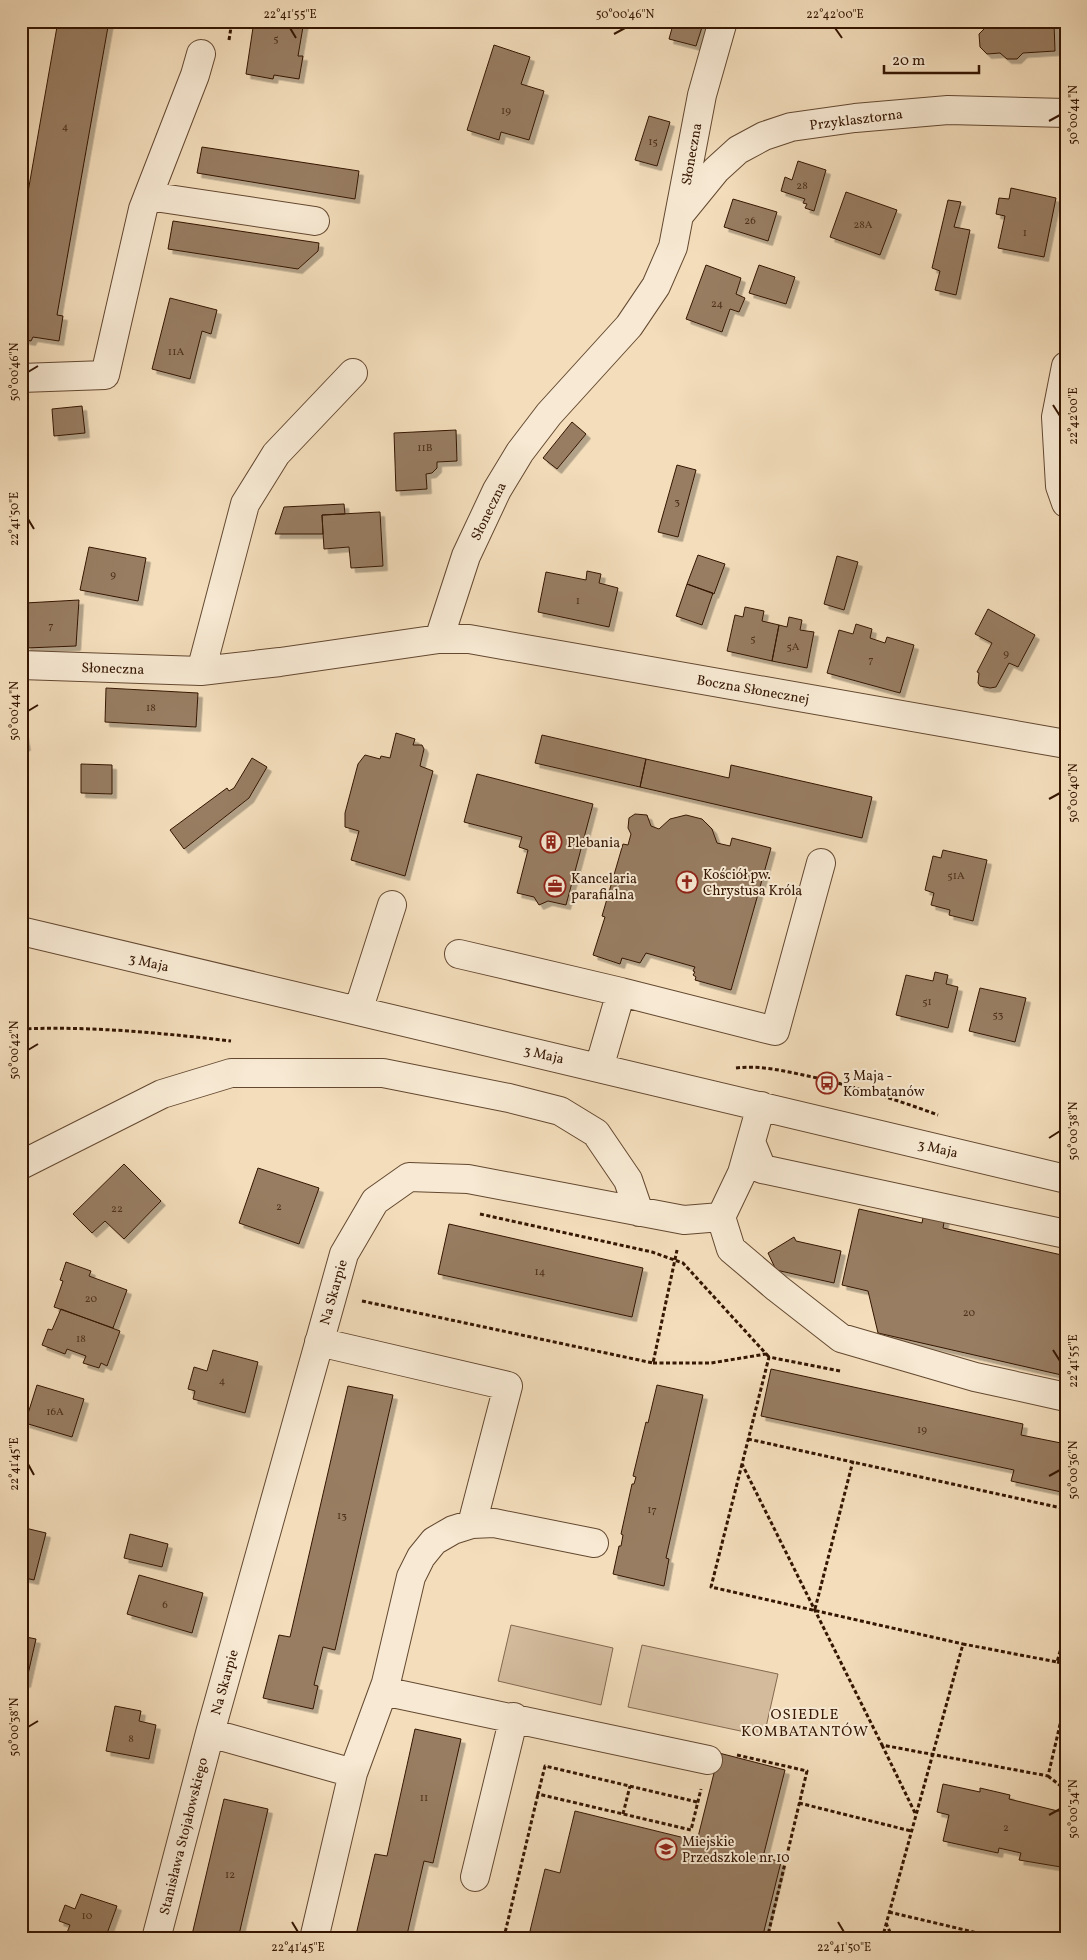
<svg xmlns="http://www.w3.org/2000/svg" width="1087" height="1960" viewBox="0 0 1087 1960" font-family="Vollkorn,serif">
<defs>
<filter id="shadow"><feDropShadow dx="4.5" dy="4.5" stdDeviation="0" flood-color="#0004"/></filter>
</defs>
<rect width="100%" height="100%" fill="#f3ddbb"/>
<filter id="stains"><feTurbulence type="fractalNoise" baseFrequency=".004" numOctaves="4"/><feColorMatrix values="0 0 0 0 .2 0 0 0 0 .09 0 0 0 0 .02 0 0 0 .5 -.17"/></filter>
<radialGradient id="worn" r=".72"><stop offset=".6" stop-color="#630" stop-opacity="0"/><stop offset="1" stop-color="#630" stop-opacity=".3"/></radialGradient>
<path fill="#d3bb9c" stroke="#84684f" d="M511,1625L613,1648L601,1705L498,1681Z
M642,1645L778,1674L764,1736L628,1707Z"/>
<path fill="#987d62" stroke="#351602" filter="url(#shadow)" d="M58,21H109L57,315L63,316L59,341L33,337L31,341L21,339V232Z
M254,21H304L298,56H303L299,79L274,75L273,79L246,74Z
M674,21H704L696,46L669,39Z
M986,21H1019V25L1054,23L1055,51L1023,53L1017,59H1007L1000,53L987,54L980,47L979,34L986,27Z
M494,45L530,57L521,84L544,91L529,140L501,132L499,140L467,130Z
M649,116L670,122L657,166L635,160Z
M202,147L359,171L355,199L197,173Z
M798,161L826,170L814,211L805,208L807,204L803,203L805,199L781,191L785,177L792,180Z
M1011,188L1056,198L1044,257L998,248L1005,216L996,214L999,198L1009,199Z
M846,192L897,210L880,255L830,237Z
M733,199L777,212L768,241L724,227Z
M948,200L961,202L954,227L970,230L956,295L935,290L940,271L932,268Z
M173,221L319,243L318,251L298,269L168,249Z
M706,265L741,278L736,294L745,298L739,312L730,309L722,332L686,319Z
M759,265L795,277L786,304L749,293Z
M170,298L217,310L211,334L202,331L190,379L152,369Z
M82,406L85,433L54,436L52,409Z
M572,422L586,434L557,469L543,458Z
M456,430L457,461L437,462V468L432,473L426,474L427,489L396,491L394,433Z
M677,465L696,470L678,537L658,532Z
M344,504L345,514L322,515L323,534H275L284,507Z
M380,512L383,566L351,568L349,547L324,549L322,515Z
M89,547L146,558L138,601L80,590Z
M698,555L725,564L714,594L687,584Z
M837,556L858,562L844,610L824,604Z
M587,571L601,574L599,583L618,588L609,627L538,612L546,572L586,580Z
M687,584L713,593L702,625L676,616Z
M79,600L76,646L26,648L25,603Z
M745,607L764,611L762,621L779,625L772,661L727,651L735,615L743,617Z
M988,609L1035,635L1018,667L1009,663L996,687L990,688L980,686L978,683L979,673L977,672L992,643L975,634Z
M789,617L802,620L800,630L814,632L807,668L772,661L779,625L787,627Z
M856,624L872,629L870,638L885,643L887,637L914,645L900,693L827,673L839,630L853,634Z
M106,688L198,693L196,727L105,722Z
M21,719L26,746L21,747Z
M396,733L415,739L413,745H422L424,749L420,766L433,771L405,876L351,860L359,831L345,827V813L358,764L365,755L380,759L381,756L390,758Z
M542,735L646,759L640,787L535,763Z
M252,758L267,767L249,798L184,849L170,830L227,788L229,791L234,788Z
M646,759L729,778L731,765L872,797L862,838L640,787Z
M81,764L112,765V794L81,793Z
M477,774L593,804L566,905L548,901L539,905L534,897L517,893L528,850L519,847L522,837L464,822Z
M635,814L647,815L651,826L659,829L670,819L686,815L702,819L712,829L717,843L730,846L732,838L771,848L731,990L695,980L696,977L693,975L695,972L693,971L695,967L646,953L640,963L622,958L620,964L593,955L605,917L602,916L623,844L628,845L631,834L628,828L629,818Z
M943,850L987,860L973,921L949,915L950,910L931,905L934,893L925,890L933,856L941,858Z
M935,972L948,975L946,984L958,987L948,1028L896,1015L906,975L933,981Z
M980,988L1026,998L1015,1042L969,1031Z
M124,1164L161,1201L124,1239L105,1221L92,1233L73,1214Z
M258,1168L319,1188L299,1244L239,1223Z
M859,1209L922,1223L924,1212L945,1217L943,1228L1066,1256V1376L878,1333L868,1291L842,1285Z
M449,1224L643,1268L632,1317L438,1274Z
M794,1237L796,1241L841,1251L834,1283L776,1270L768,1253Z
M66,1262L91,1271L89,1276L127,1290L113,1328L54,1307L63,1281L60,1280Z
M61,1309L120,1331L107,1366L101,1363L99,1368L83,1363L86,1356L67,1349L65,1354L42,1345L48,1329L52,1330Z
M213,1350L258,1362L245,1413L193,1399L195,1391L188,1389L194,1367L207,1371Z
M771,1369L1023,1424L1021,1435L1066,1444V1493L1011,1481L1014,1470L761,1416Z
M37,1385L84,1399L72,1437L25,1423Z
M657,1385L703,1395L666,1558L669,1559L664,1586L613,1574L619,1546H621L623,1535L621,1534L632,1484H634L636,1477L633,1476L646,1422L648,1423Z
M348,1386L393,1395L335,1650L323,1647L314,1685L318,1686L313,1709L263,1698L279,1635L290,1637Z
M21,1527L46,1533L34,1580L21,1577Z
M130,1534L168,1544L162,1567L124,1558Z
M139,1575L203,1593L192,1633L127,1614Z
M21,1636L36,1639L26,1683L21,1682Z
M115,1706L141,1711L139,1721L156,1725L149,1759L106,1751Z
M415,1729L461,1739L433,1863L424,1861L406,1939H355L375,1854L387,1856Z
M719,1753L785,1770L763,1857L781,1862L762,1939H560L530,1931L545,1869L560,1873L575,1811L697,1841Z
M943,1784L980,1792V1788L1010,1795L1009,1799L1066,1813V1848L1061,1867L1019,1860L1021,1853L999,1848L998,1853L943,1841L949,1815L937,1812Z
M224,1799L268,1809L238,1939H191Z
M81,1894L117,1906L105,1939L65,1938L70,1925L59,1921L65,1905L75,1909Z"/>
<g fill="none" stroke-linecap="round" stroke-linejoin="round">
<g stroke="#644830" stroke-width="30">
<path id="minor" d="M148,196L315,221
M681,213L716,170L738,150L764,136L791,127L855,118L948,110L1066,113
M1066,366L1056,417L1060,486L1066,503
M21,378L105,375L143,209L195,75L201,54
M439,639H469L1066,744
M21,665L201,671L280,662L439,639L466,556L497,490L520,452L549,414L629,326L656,286L673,247L702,95L723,21
M201,671L245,504L276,454L353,373
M21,931L1066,1179
M459,954L621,992L599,1068
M621,992L775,1031L821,863
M358,1011L392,905
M751,1142L762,1169L1066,1234
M21,1165L162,1094L231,1073H383L509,1098L560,1111L596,1133L628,1180L639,1212
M721,1217L731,1249L777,1288L841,1338L975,1377L1066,1397
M319,1342L508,1386L472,1524
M383,1691L708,1760
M210,1733L353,1773L386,1683L411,1577L421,1557L434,1541L453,1530L472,1524L494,1523L594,1543
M475,1877L514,1717
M156,1939L210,1733L344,1254L375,1201L409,1177L468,1179L684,1220L721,1217L742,1173L761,1106
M314,1939L353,1773"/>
</g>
<path stroke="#351602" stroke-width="3" stroke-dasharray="4 2.5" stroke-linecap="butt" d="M229,40L232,21
M21,1029C91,1026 162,1033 231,1041
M736,1068C760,1065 784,1071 808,1076C853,1086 895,1099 938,1115
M480,1214L652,1252L683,1263L769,1357
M362,1301L653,1363L677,1250
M653,1363H711L766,1354
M840,1371L769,1357L742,1464L882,1745L1048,1776L1066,1699
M748,1439L1066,1509
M742,1464L711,1587L963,1644
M815,1609L853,1461
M1057,1662L1066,1664
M882,1745L916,1815
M737,1755L807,1771L767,1939
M1048,1776L1066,1790
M697,1802L545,1766L538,1794L691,1830L701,1789
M799,1803L911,1831
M623,1814L630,1786
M889,1912L1003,1939
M886,1923L893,1939
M529,1939L505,1933L538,1794
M882,1939L963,1644L1057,1662L1066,1631
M1064,1939L1066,1931"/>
<use href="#minor" stroke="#f7e9d3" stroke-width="28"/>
</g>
<path fill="none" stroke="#351602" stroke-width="2" d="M290,28L296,38M835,28L842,38M614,34L625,28M1049,121L1060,115M28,372L38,366M1053,405L1060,416M28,519L34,529M28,711L38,705M1049,799L1060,793M28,1050L38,1044M1049,1138L1060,1131M1053,1350L1060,1361M28,1464L34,1475M1049,1476L1060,1470M28,1727L38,1721M1049,1815L1060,1809M292,1922L298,1932M838,1922L844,1932"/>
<defs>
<g id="building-ring" transform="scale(1.125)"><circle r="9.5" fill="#f7e9d3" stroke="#8f2418" stroke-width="1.5"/><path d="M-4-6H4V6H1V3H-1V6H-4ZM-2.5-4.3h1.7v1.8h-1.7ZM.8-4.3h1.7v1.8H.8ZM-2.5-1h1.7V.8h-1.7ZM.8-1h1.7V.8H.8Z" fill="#8f2418"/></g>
<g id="church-ring" transform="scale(1.125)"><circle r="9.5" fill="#f7e9d3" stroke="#8f2418" stroke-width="1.5"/><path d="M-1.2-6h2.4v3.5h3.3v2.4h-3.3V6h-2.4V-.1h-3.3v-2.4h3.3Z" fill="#8f2418"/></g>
<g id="office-ring" transform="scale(1.125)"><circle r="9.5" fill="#f7e9d3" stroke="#8f2418" stroke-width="1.5"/><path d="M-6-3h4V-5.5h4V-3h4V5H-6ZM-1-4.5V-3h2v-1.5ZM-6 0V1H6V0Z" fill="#8f2418"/></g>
<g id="bus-ring" transform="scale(1.125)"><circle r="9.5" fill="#f7e9d3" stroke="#8f2418" stroke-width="1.5"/><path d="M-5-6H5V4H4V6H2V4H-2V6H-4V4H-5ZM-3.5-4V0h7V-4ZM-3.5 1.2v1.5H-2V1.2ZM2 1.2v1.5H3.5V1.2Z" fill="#8f2418"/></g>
<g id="school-ring" transform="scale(1.125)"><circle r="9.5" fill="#f7e9d3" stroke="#8f2418" stroke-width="1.5"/><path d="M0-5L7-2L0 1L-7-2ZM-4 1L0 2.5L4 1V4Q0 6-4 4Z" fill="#8f2418"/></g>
</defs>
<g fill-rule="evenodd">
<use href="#building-ring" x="551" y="842"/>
<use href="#church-ring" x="687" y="882"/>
<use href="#office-ring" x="555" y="886"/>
<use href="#bus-ring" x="827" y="1083"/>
<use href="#school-ring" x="666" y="1849"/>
</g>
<g text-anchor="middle" stroke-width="4" stroke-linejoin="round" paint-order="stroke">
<g font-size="11" fill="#4e301a">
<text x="276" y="42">5</text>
<text x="506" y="114">19</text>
<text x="65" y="130">4</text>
<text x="653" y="145">15</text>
<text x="802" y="189">28</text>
<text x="750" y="224">26</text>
<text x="863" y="228">28A</text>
<text x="1025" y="236">1</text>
<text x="717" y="307">24</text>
<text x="176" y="355">11A</text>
<text x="425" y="451">11B</text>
<text x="677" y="505">3</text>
<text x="113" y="578">9</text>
<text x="578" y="604">1</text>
<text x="51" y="629">7</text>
<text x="753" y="642">5</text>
<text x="793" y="650">5A</text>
<text x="1006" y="657">9</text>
<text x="871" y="663">7</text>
<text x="151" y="711">18</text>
<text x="956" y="879">51A</text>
<text x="927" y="1005">51</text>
<text x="998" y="1018">53</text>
<text x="279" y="1210">2</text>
<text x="117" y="1212">22</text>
<text x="540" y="1275">14</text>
<text x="91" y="1302">20</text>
<text x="969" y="1316">20</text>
<text x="81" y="1342">18</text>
<text x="222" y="1384">4</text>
<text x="55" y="1415">16A</text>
<text x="922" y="1433">19</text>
<text x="652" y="1513">17</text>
<text x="342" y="1519">13</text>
<text x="165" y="1608">6</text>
<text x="131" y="1742">8</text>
<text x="424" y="1801">11</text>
<text x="1006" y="1831">2</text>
<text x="230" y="1878">12</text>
<text x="87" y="1919">10</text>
</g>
<g font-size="14" fill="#351602" stroke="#f7e9d3">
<text transform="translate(856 119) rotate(-7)" y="5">Przyklasztorna</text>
<text transform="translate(691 154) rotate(-80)" y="5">Słoneczna</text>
<text transform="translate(488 511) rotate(-64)" y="5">Słoneczna</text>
<text transform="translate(113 668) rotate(2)" y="5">Słoneczna</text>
<text transform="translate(753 689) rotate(10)" y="5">Boczna Słonecznej</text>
<text transform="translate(149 962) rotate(13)" y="5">3 Maja</text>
<text transform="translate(544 1054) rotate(13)" y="5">3 Maja</text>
<text transform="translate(938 1148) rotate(13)" y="5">3 Maja</text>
<text transform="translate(333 1292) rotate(-74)" y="5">Na Skarpie</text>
<text transform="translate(224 1682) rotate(-74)" y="5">Na Skarpie</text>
<text transform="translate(183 1836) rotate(-76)" y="5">Stanisława Stojałowskiego</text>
</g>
<g font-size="14" fill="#351602" stroke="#f7e9d3" text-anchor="start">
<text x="567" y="847">Plebania</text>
<text x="703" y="879">Kościół pw.<tspan x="703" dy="16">Chrystusa Króla</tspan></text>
<text x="571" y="883">Kancelaria<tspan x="571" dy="16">parafialna</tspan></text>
<text x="843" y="1080">3 Maja -<tspan x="843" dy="16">Kombatanów</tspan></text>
<text x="682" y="1846">Miejskie<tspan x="682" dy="16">Przedszkole nr 10</tspan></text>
</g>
<g font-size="15" letter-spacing="1" fill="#351602" stroke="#f7e9d3">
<text x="805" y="1719">OSIEDLE<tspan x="805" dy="17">KOMBATANTÓW</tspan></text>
</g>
</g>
<rect width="1087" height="1960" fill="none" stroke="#f3ddbb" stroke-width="55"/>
<path d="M884 65v8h95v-8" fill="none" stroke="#351602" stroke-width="2.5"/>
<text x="892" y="65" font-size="15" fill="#351602" stroke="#f7e9d3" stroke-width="4" paint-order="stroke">20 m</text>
<rect x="28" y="28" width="1032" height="1904" fill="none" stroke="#351602" stroke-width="2"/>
<g font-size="12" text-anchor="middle" fill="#351602">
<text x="290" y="18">22°41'55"E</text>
<text x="625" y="18">50°00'46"N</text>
<text x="835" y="18">22°42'00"E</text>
<text transform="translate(1073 115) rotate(-90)" y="4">50°00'44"N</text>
<text transform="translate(14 372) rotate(-90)" y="4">50°00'46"N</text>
<text transform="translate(1073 416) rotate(-90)" y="4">22°42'00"E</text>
<text transform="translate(14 519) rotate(-90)" y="4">22°41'50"E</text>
<text transform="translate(14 711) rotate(-90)" y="4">50°00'44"N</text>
<text transform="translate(1073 793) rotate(-90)" y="4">50°00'40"N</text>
<text transform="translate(14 1050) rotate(-90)" y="4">50°00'42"N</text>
<text transform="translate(1073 1131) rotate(-90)" y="4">50°00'38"N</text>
<text transform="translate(1073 1361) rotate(-90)" y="4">22°41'55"E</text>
<text transform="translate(14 1464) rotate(-90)" y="4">22°41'45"E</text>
<text transform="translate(1073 1470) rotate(-90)" y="4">50°00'36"N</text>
<text transform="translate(14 1727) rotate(-90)" y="4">50°00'38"N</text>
<text transform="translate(1073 1809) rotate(-90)" y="4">50°00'34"N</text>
<text x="298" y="1951">22°41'45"E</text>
<text x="844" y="1951">22°41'50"E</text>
</g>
<rect width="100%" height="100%" filter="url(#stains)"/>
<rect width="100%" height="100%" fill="url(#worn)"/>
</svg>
